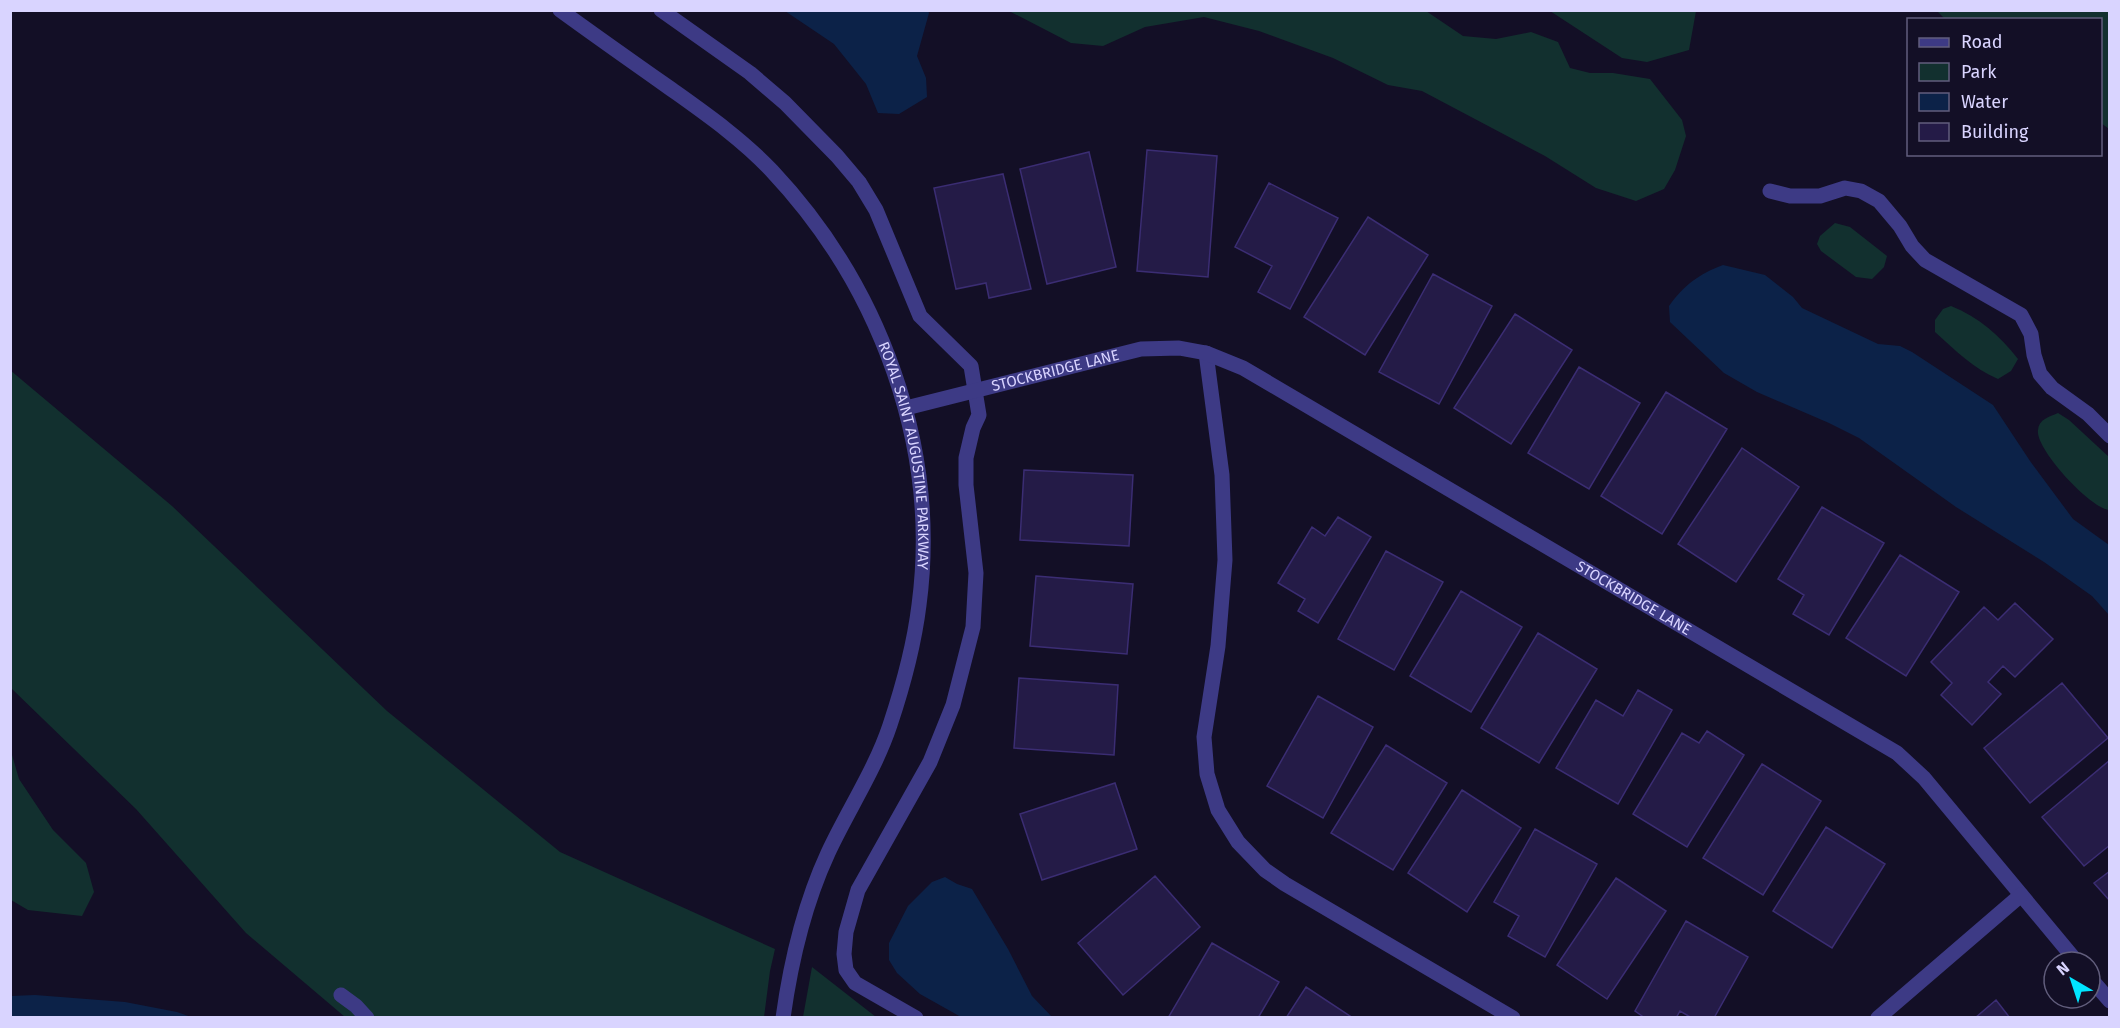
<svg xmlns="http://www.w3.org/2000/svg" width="2120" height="1028" viewBox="0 0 2120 1028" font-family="'Fira Sans',sans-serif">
<rect width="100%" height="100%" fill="#130f26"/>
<path fill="#12302f" d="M1009,11H1426L1463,36L1496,39L1531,32L1558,42L1570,68L1590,73H1613L1650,79L1682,120L1686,136L1675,170L1664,189L1636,201L1596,188L1545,156L1422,91L1388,85L1333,58L1259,31L1204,17L1145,27L1103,46L1071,43Z
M1550,11H1696L1689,50L1647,62L1622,58Z
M1937,11H2109V129L2101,123L2100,20L1945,19Z
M1835,223L1850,227L1887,256L1884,267L1872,279L1856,277L1821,251L1817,244L1820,236Z
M1951,306C1979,317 2000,336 2018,359L2011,371L1998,379C1974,369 1955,350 1935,332V320L1943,309Z
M10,370L172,506L387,711L560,852L775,949L770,971L764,1017H345L246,933L136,809L11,688Z
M2058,413L2069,420L2109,457V510C2090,508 2035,449 2038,430C2039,419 2049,417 2058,413Z
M10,748L19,779L53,830L86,863L94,892L82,916L28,910L11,900Z
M812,967L876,1017H803Z"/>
<path fill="#0c2248" d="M785,11H928L929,13L917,56L926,78L927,97L899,114L878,113L866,84L834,44Z
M1723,265L1765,275L1793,297L1802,308L1878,344L1900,346L1912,352L1993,405L2030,461L2073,519L2109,545V615L2092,596L2044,562L1956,507L1859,438L1829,423L1757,392L1724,373L1670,322L1669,306C1684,285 1699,274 1723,265Z
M945,877L957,884L972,889L1008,949L1032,996L1052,1017H961L920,994L897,973L889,960V943L908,906L932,882Z
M35,995L125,1002L177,1012L191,1017H11V996Z"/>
<path fill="#241b47" stroke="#3b2d73" stroke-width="1.5" d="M1147,150L1217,156L1208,277L1137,271Z
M1089,152L1116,267L1047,284L1020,169Z
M1003,174L1031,289L989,298L986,283L956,289L934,188Z
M1269,183L1338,218L1290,309L1258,292L1272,266L1235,247Z
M1368,217L1428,255L1365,355L1304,317Z
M1433,274L1492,306L1439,404L1379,372Z
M1515,314L1572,350L1511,444L1454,408Z
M1579,367L1640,403L1589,489L1528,453Z
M1666,392L1727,429L1662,534L1601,496Z
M1742,448L1799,487L1736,582L1678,544Z
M1024,470L1133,475L1129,546L1020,540Z
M1822,507L1884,543L1829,635L1793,614L1804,595L1778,579Z
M1338,517L1371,537L1318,623L1298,611L1305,599L1278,583L1312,527L1325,536Z
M1386,551L1443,582L1394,670L1338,639Z
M1900,555L1959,592L1906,676L1846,638Z
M1036,576L1133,584L1127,654L1030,646Z
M1461,591L1522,627L1471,712L1410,676Z
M2015,603L2053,639L2015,677L2003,666L1988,682L2001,694L1972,725L1941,695L1952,683L1931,662L1984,607L1998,620Z
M1538,633L1597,669L1539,763L1481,728Z
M1019,678L1118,685L1114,755L1014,748Z
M2062,683L2108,738L2030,803L1984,748Z
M1638,690L1672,710L1618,804L1556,768L1596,700L1623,716Z
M1318,696L1373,727L1323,818L1267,786Z
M1707,731L1744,755L1687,847L1633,814L1682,733L1699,743Z
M1386,745L1447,783L1393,870L1331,833Z
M2110,760V845L2084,866L2042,817Z
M1762,764L1821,801L1763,895L1703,858Z
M1115,783L1137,849L1042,880L1020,814Z
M1462,790L1521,828L1467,912L1408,873Z
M1826,827L1885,864L1832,948L1773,911Z
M1535,829L1597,864L1545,957L1508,936L1519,916L1494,902Z
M2110,871V901L2094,883Z
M1155,876L1200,927L1123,995L1078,943Z
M1616,878L1666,911L1607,999L1557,965Z
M1686,921L1748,957L1714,1018H1692L1680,1011L1676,1018H1645L1635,1011Z
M1212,943L1279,982L1258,1018H1168Z
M1306,987L1353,1018H1286Z
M1996,1000L2010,1018H1975Z"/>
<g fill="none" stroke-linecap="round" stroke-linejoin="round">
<g stroke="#3d3a85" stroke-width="15">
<path id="s1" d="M560,10C597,37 634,63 671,89C706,114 742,139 772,171C880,286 940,447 919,605C914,646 903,686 890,725C875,770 848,810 828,853C804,905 791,960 783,1018"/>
<path d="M661,10L750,73L785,103L837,156L859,182L876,210L920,316L971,366L979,415L973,428L966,458V485L976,573L973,627L953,705L930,762L858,890L846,932L844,954L846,970L855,983L916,1018"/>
<path d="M1770,191L1790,196H1820L1845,188L1861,191L1879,201L1900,226L1912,246L1925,260L2021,315L2031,334L2034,355L2040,374L2052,388L2088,414L2110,436"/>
<path d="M1206,353L1222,475L1225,560L1218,646L1204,737L1207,774L1218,810L1238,842L1265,870L1285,884L1513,1018"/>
<path id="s2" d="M906,408L1141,349L1179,348L1206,353L1243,368L1897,753L1924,778L2077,962"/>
<path d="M2090,978L2110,1001"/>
<path d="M341,995L356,1006L367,1018"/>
<path d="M1878,1018L2021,895"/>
</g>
</g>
<g text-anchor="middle" stroke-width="6" stroke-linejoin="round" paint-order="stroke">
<g font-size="15" fill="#d9d4ff" stroke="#130f26">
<text dy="5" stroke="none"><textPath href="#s2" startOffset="154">STOCKBRIDGE LANE</textPath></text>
<text dy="5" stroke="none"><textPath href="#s1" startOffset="588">ROYAL SAINT AUGUSTINE PARKWAY</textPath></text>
<text dy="5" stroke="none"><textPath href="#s2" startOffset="801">STOCKBRIDGE LANE</textPath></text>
</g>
</g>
<rect width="2120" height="1028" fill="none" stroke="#d9d4ff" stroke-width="24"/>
<rect x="1907" y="18" width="195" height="138" fill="#130f26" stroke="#625e7d" stroke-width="1.5"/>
<rect x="1919" y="38" width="30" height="9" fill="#3d3a85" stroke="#625e7d" stroke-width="1.5"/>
<text x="1961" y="48" font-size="18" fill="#d9d4ff">Road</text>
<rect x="1919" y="63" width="30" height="18" fill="#12302f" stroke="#625e7d" stroke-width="1.5"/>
<text x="1961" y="78" font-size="18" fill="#d9d4ff">Park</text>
<rect x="1919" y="93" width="30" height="18" fill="#0c2248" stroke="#625e7d" stroke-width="1.5"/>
<text x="1961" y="108" font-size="18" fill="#d9d4ff">Water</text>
<rect x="1919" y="123" width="30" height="18" fill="#241b47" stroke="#625e7d" stroke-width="1.5"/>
<text x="1961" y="138" font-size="18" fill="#d9d4ff">Building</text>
<g transform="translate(2072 980) rotate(321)"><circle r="28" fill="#130f26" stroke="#625e7d" stroke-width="1.5"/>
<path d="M0-4.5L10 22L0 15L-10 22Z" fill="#00e5ff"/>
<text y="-9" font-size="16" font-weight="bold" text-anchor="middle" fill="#d9d4ff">N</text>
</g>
</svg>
